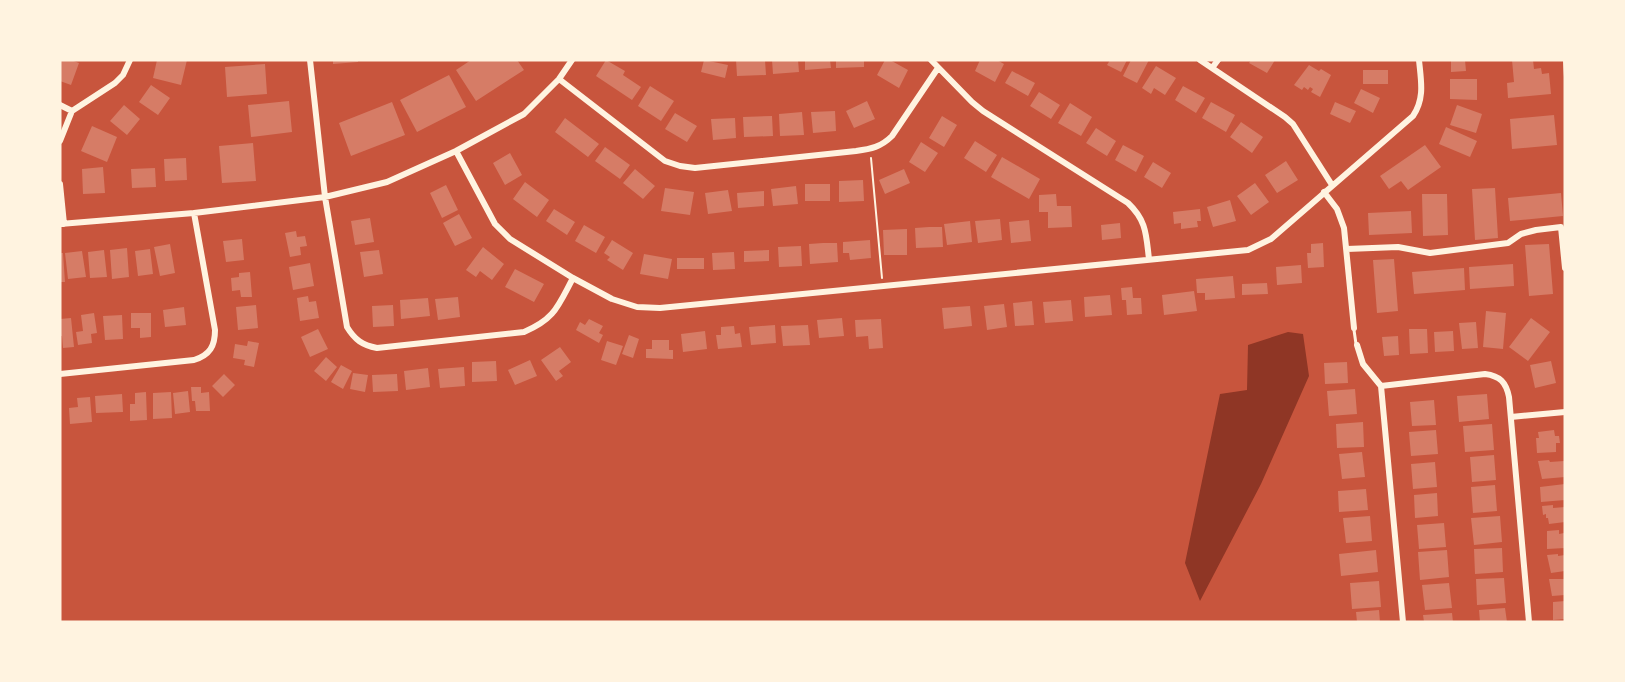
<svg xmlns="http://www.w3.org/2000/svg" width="1625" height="682" viewBox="0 0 1625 682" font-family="'Golos Text',sans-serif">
<rect width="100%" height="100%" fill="#c8553d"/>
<path fill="#8f3625" d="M1288,332L1303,334L1309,376L1261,484L1200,601L1185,563L1220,394L1247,390L1248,345Z"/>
<path fill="#d67c66" d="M60,60H71L79,63L71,85L60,81Z
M157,60H187L181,85L153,78Z
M333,60H358V62L333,64Z
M471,60H517L524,70L476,101L456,70Z
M606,60L625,71L623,75L641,87L632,100L596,76Z
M704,60L728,65L725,78L701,72Z
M736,60H765L766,75L737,76Z
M772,60H798L799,72L773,74Z
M805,60H830L831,68L805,70Z
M836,60H864V67L836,68Z
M885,60H890L908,70L899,88L877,75Z
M980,60H997L1004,64L995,82L975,71Z
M1110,60H1127L1121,72L1107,65Z
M1131,60H1149L1137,83L1123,76Z
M1251,60H1275L1267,73L1249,63Z
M1451,60H1465L1466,71L1451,72Z
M1512,60H1533L1534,69L1541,68L1542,74L1549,73L1551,94L1508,98L1507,83L1514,82Z
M265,64L267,94L227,97L225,67Z
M1309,65L1319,71L1321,69L1331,75L1320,97L1311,92L1313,89L1310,87L1308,90L1304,87L1302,90L1294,85Z
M1156,66L1176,78L1165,95L1154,88L1151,94L1142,88Z
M1363,70H1388V84H1363Z
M1012,71L1035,83L1028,96L1005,83Z
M449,75L466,107L417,132L400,100Z
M1450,79H1477V100L1450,99Z
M151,85L170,98L158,115L139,102Z
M650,86L674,101L661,121L638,106Z
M1183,86L1205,98L1196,113L1175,100Z
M1361,89L1380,98L1373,113L1354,103Z
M1039,92L1060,105L1051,119L1030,106Z
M289,101L292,132L251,137L248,105Z
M867,101L875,119L854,128L846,111Z
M392,102L405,135L351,156L339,123Z
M1211,102L1235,115L1226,132L1202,118Z
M1335,102L1356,111L1350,123L1330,114Z
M1070,103L1092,117L1081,136L1058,123Z
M124,105L140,119L127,135L110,121Z
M1457,105L1482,114L1476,133L1450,125Z
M835,111L836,131L813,133L811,112Z
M802,112L804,135L780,136L779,114Z
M675,113L697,126L687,142L665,129Z
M1554,115L1557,145L1512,149L1510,119Z
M772,116L773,136L744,137L743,117Z
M942,116L957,125L944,147L929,138Z
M565,118L599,144L588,157L555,132Z
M735,118L736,138L713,140L711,119Z
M1241,122L1263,137L1252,153L1230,137Z
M92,126L117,137L107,162L81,151Z
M1446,127L1477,141L1470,157L1439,144Z
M1096,128L1116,141L1107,156L1086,143Z
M975,141L997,155L986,172L964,158Z
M921,142L938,153L925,172L909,162Z
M253,143L256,181L222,183L219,146Z
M1123,145L1144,156L1136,172L1115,160Z
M1425,145L1441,167L1408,190L1401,181L1389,189L1380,176Z
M605,147L630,165L620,179L595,161Z
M510,153L522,175L505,185L493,163Z
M1002,157L1040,179L1029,199L991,177Z
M186,158L187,180L165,181L164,159Z
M1286,161L1298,180L1277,193L1265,175Z
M1153,162L1171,173L1162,188L1144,177Z
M103,167L105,193L83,194L82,169Z
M155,168L156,187L132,188L131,169Z
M635,169L655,186L643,199L623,183Z
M904,169L910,183L885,194L879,180Z
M863,180L864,201L839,202V181Z
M525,182L549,200L537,217L513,199Z
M1255,183L1269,202L1251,215L1237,196Z
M805,184H830V201H805Z
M446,185L458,210L442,218L430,193Z
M796,186L798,204L773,206L771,189Z
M665,188L694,192L690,215L661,211Z
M1495,188L1498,238L1475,240L1472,189Z
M728,190L732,211L708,214L705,193Z
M764,191V206L738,208L737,193Z
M1561,193L1563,216L1510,221L1508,198Z
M1056,194L1057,206H1071L1072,227L1048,228V212H1039V195Z
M1422,194H1447L1448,235L1423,236Z
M1230,200L1236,221L1213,227L1207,207Z
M554,209L575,222L567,235L546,221Z
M1200,209L1201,221H1197L1198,227L1181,229V223L1174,224L1173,212Z
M1411,211L1412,233L1369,235L1368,213Z
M459,214L472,238L455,246L443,223Z
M370,218L374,242L355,245L351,221Z
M1000,219L1002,240L978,243L975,221Z
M1029,220L1031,241L1011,243L1009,222Z
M970,221L972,242L947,245L944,224Z
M1120,223L1121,238L1102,240L1101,225Z
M584,225L605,237L596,253L575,241Z
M929,227H942L943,247L916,248L915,228Z
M907,229V255H884L883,230Z
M296,231L297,237L305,236L307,246L300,247L301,255L290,257L285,233Z
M242,239L244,260L226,262L223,241Z
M612,240L633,253L623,270L607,260L610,257L604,253Z
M870,240L871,258L850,260L849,253H843V242Z
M823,243H837L838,262L810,264L809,244Z
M1323,243L1324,267L1308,268L1307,253H1311V244Z
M170,244L175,273L160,276L154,247Z
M1549,244L1553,294L1529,296L1525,245Z
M801,246L802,266L779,267L778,247Z
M483,247L504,264L492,280L480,271L476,277L466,270Z
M127,248L129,277L112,279L110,250Z
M150,249L153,274L138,276L135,251Z
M104,250L107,277L90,278L88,252Z
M379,250L383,274L364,277L360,252Z
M769,250V261L744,262V251Z
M82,251L86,277L68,279L65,253Z
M734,252L735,269L713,270L712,253Z
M60,253H63L65,282H60Z
M644,254L672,259L668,279L640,274Z
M677,258H704V269H677Z
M1394,259L1398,311L1377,313L1373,260Z
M310,263L314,286L293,290L289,267Z
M1513,264L1514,286L1470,289L1469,267Z
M1301,265L1302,283L1277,285L1276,267Z
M1464,268L1465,290L1414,294L1412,272Z
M515,269L544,284L534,302L505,287Z
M250,272L252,297H241L240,290L232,291L231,278L239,277V273Z
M1233,276L1235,298L1205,300V293H1197L1196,279Z
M1267,283L1268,294L1242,295V284Z
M1132,287L1133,298H1141L1142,314L1127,315L1126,300H1122L1121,288Z
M1194,291L1197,311L1164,315L1162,295Z
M1110,295L1112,315L1085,317L1084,297Z
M308,296L309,302L316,301L319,318L300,321L297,298Z
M458,297L460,317L438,320L435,299Z
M428,298L430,316L401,319L400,300Z
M1071,300L1073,321L1045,323L1043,302Z
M1032,301L1034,325L1015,326L1013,303Z
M1004,304L1007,327L987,330L984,306Z
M256,305L258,328L238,330L236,307Z
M393,305L394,326L373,327L372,306Z
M970,306L972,326L944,329L942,308Z
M184,307L186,325L165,327L163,310Z
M1486,311L1506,313L1503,349L1483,347Z
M94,313L97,333L91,334L92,343L78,345L76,332L83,331L81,315Z
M131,313H151V337L140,338V328H131Z
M122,315L123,339L105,340L103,316Z
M71,318L74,347L63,348L62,336H60V319Z
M842,318L844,336L819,338L817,320Z
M1531,318L1550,332L1528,361L1509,347Z
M589,319L603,326L599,333L603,335L599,343L576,330L580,322L585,325Z
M881,319L883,348L869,349L868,336L856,337L855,320Z
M1476,322L1478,348L1462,349L1459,323Z
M775,325L776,343L751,345L749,327Z
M808,325L810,345L783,346L781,326Z
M734,326L735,334L740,333L742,347L718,349L716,335H721V327Z
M318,329L328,349L310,357L301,337Z
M1409,329H1427L1428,353L1410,354Z
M705,331L707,349L683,352L681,334Z
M1453,331L1454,351L1435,352L1434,332Z
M629,335L639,339L633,358L622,354Z
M1398,336L1399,355L1384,356L1382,337Z
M652,340H669V350H673V359L646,358V349H652Z
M248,341L259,343L254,367L244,365L245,360L233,358L235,344L247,346Z
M607,341L623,346L616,365L601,360Z
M560,347L571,362L559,371L563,376L556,381L541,360Z
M326,357L337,367L326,381L314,371Z
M530,360L537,376L515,385L508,370Z
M496,361L497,381L472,382V362Z
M1551,361L1556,383L1535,388L1530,365Z
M1347,362L1348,383L1325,384L1324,363Z
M341,365L352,371L343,389L331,382Z
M464,367L465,386L440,388L438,369Z
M428,368L430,387L406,390L404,371Z
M353,373L368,375L365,392L350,389Z
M224,374L235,385L223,397L212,386Z
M397,374L398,391L373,392L372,375Z
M191,387H201V393L209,392L210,411H196L195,401H192Z
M1355,389L1357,414L1329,416L1327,391Z
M188,391L190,412L175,414L173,393Z
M146,392L147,420L130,421V404H135V393Z
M171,392L172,418L153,419V393Z
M122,394L123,412L96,413L95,396Z
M1487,394L1489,419L1459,422L1457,396Z
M90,397L92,422L70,424L69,408L78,407L77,398Z
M1434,400L1436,425L1412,426L1410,402Z
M1363,422L1364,447L1337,448L1336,424Z
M1492,424L1494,450L1465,452L1463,426Z
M1436,430L1438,454L1411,456L1409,432Z
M1554,430L1555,436H1559L1560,443H1556V452L1537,453L1536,438H1539L1538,432Z
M1362,452L1365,477L1342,479L1339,454Z
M1494,455L1496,480L1472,482L1470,457Z
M1549,460L1550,462L1564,461L1565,477L1542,479L1538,461Z
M1435,462L1437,487L1413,489L1411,464Z
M1565,484V500L1541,502L1540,487Z
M1495,485L1497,511L1473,513L1471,487Z
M1366,489L1368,510L1339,512L1338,491Z
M1437,493L1438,516L1415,518L1414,495Z
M1553,505V508L1565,507V522L1549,524L1548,518H1546V514L1543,515L1542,506Z
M1370,516L1372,541L1346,543L1343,518Z
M1500,516L1502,542L1474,545L1471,518Z
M1444,523L1446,547L1419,549L1417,525Z
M1559,530V534L1564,533L1565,548L1547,549V531Z
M1502,548L1503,572L1475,574L1474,549Z
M1376,550L1378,572L1341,576L1339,554Z
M1447,550L1449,577L1420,580L1418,552Z
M1558,554V556L1565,555V571L1551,573L1547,555Z
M1504,578L1506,603L1477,605L1476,579Z
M1549,579H1565V595L1552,596Z
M1379,581L1381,607L1352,609L1350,583Z
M1449,583L1452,608L1425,610L1422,585Z
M1565,601V619L1553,620V602Z
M1505,608L1507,622H1480L1479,610Z
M1379,610L1380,622H1357L1356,612Z
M1452,613L1453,622H1424L1423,615Z"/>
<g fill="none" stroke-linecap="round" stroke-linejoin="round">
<path stroke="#fff3e0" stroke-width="2" d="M1564,60L1565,77
M871,158L882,278"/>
<path stroke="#fff3e0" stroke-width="3" d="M1354,330L1356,344"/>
<path stroke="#fff3e0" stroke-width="6" d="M310,60L325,197L347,327C355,340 362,345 377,348L524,332C555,319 558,306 573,278
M931,60L972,102L983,111L1128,203C1147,221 1146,235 1149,259
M1200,60L1285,117L1293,124L1332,185
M1212,68L1218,60
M559,79L665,161L680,166L695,168L856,151C871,149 881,147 892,136L938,68
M60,105L72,111
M60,141L72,111L115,83L123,75L130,60
M456,151L495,224L510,239L573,278L612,299L637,307L660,308L1248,250L1271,239L1413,116C1425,98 1421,81 1419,60
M60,184L64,224
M1324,192L1337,209L1344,228L1354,328
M60,224L194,213L325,197L387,182L456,151L524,114L559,79L572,60
M1347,249L1398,247L1430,253L1508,243L1521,234L1536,230L1561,227L1565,268
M1357,345L1363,364L1381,386
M60,374L194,360C210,355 215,346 215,330L194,213
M1511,417L1565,412
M1403,622L1381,386L1485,374C1500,376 1506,382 1509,397L1529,622"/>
</g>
<rect width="1625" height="682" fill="none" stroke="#fff3e0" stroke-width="123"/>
</svg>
